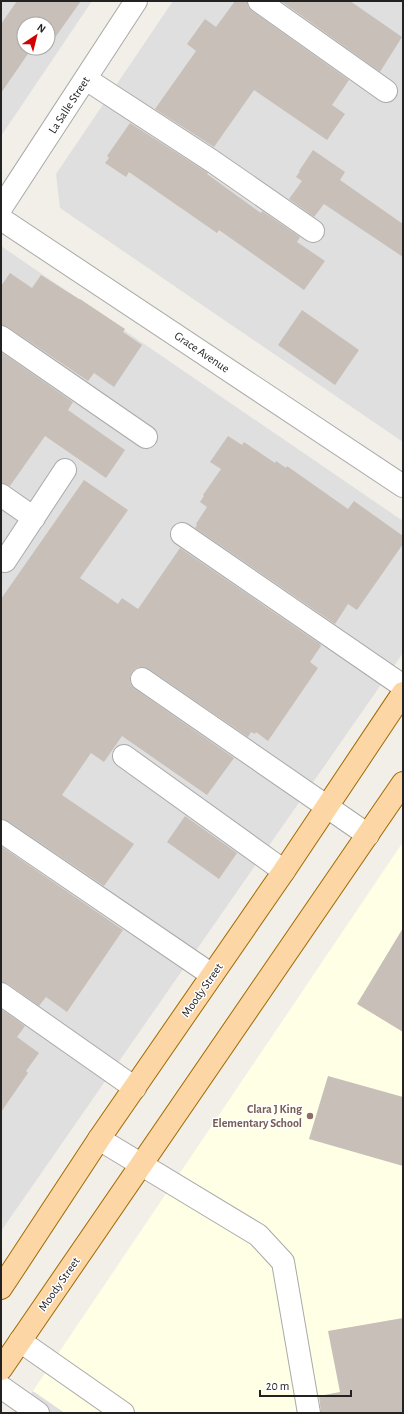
<svg xmlns="http://www.w3.org/2000/svg" width="404" height="1414" viewBox="0 0 404 1414" font-family="'Alegreya Sans',sans-serif">
<rect width="100%" height="100%" fill="#f2efe9"/>
<path fill="#e0dfdf" fill-rule="evenodd" d="M1,1H92L1,136ZM24,24H48V48H24Z
M173,1H403V442L60,208L56,174Z
M1,246L403,521V653L1,1231Z
M33,1391L65,1413H17Z"/>
<path fill="#ffffe5" d="M403,842V1413H65L33,1391Z"/>
<path fill="#c7bfb8" d="M17,1H81L49,46L48,45V24H24V48H32L1,93V24Z
M235,1H247L248,7L252,11L349,80L332,105L345,114L327,140L254,90L214,147L155,109L196,51L187,44L205,19L216,27Z
M281,1H350L402,37L380,72Z
M130,123L205,171L208,173L207,174L261,213L262,211L300,237L297,242L325,261L304,290L219,230L217,233L129,172L126,177L105,163L109,158L107,156Z
M313,150L345,172L340,180L403,224V257L324,204L314,217L289,199L302,181L296,177L300,171H299Z
M10,273L32,288L41,275L79,299H80L125,329L123,332L142,345L114,387L94,373L88,381L8,327L1,325V286Z
M302,310L359,350L335,385L278,345Z
M1,352L73,402L68,410L125,450L106,478L45,436L10,486L1,483Z
M228,436L242,445L244,442L275,463L276,461L286,468L287,466L348,509L354,501L403,536V544L357,610L348,604L335,624L195,528L197,525L196,524L207,507L200,502L204,496L203,495L221,469L210,462Z
M84,480L128,510L80,578L118,604L122,598L138,609L180,548L320,644L321,646L310,662L318,668L268,741L256,732L255,734L251,732L248,737L149,669L143,667L136,668L132,672L130,678L131,685L135,689L234,758L207,795L122,736L104,762L91,753L62,795L134,844L104,886L8,821L1,819V599Z
M185,816L237,853L219,879L167,842Z
M1,846L123,930L67,1012L46,997L39,1006L8,984L1,982Z
M403,928V1032L357,1004Z
M1,1009L25,1026L17,1037L39,1053L26,1071L28,1073L1,1112Z
M328,1076L403,1097V1166L309,1139Z
M403,1318V1413H321L319,1396L340,1392L328,1331Z"/>
<g fill="none" stroke-linecap="round" stroke-linejoin="round">
<g stroke="#a9a9a9" stroke-width="24">
<path id="minor" d="M259,1L386,91
M86,79L212,161L313,231
M1,208L136,1
M1,219L403,486
M1,337L146,437
M1,495L34,518
M182,534L403,686
M5,561L65,470
M142,679L368,835
M124,756L284,871
M1,831L212,975
M1,994L135,1088
M99,1139L258,1235L283,1262L309,1413
M20,1341L123,1413
M1,1387L38,1413"/>
</g>
<g stroke="#a06b00" stroke-width="24">
<path id="major" d="M1,1288L99,1139L284,871L403,693
M1,1369L403,783"/>
</g>
<use href="#minor" stroke="#fff" stroke-width="22"/>
<use href="#major" stroke="#fcd6a4" stroke-width="22"/>
</g>
<circle fill="#8d6e63" stroke="#fff" stroke-width="1.5" cx="310" cy="1116" r="4"/>
<g text-anchor="middle" stroke-width="3" stroke-linejoin="round" paint-order="stroke">
<g font-size="12" fill="#222" stroke="#fff">
<text transform="translate(69 105) rotate(-57)" y="4">La Salle Street</text>
<text transform="translate(202 352) rotate(34)" y="4">Grace Avenue</text>
<text transform="translate(202 990) rotate(-55)" y="4">Moody Street</text>
<text transform="translate(59 1284) rotate(-55)" y="4">Moody Street</text>
</g>
<g font-size="12" font-weight="bold" fill="#785e54" stroke="#fff" text-anchor="end">
<text x="302" y="1113">Clara J King<tspan x="302" dy="14">Elementary School</tspan></text>
</g>
</g>
<rect width="404" height="1414" fill="none" stroke="#222222" stroke-width="4"/>
<g transform="translate(36 36) rotate(35)"><circle r="19" fill="#ffffff" stroke="#a7a7a7"/>
<path d="M0-3L7 15L0 10L-7 15Z" fill="#d40000"/>
<text y="-6" font-size="11" font-weight="bold" text-anchor="middle" fill="#222222">N</text>
</g>
<path d="M260 1390v6h91v-6" fill="none" stroke="#222222" stroke-width="2"/>
<text x="266" y="1390" font-size="12" fill="#222222" stroke="#ffffff" stroke-width="3" paint-order="stroke">20 m</text>
</svg>
